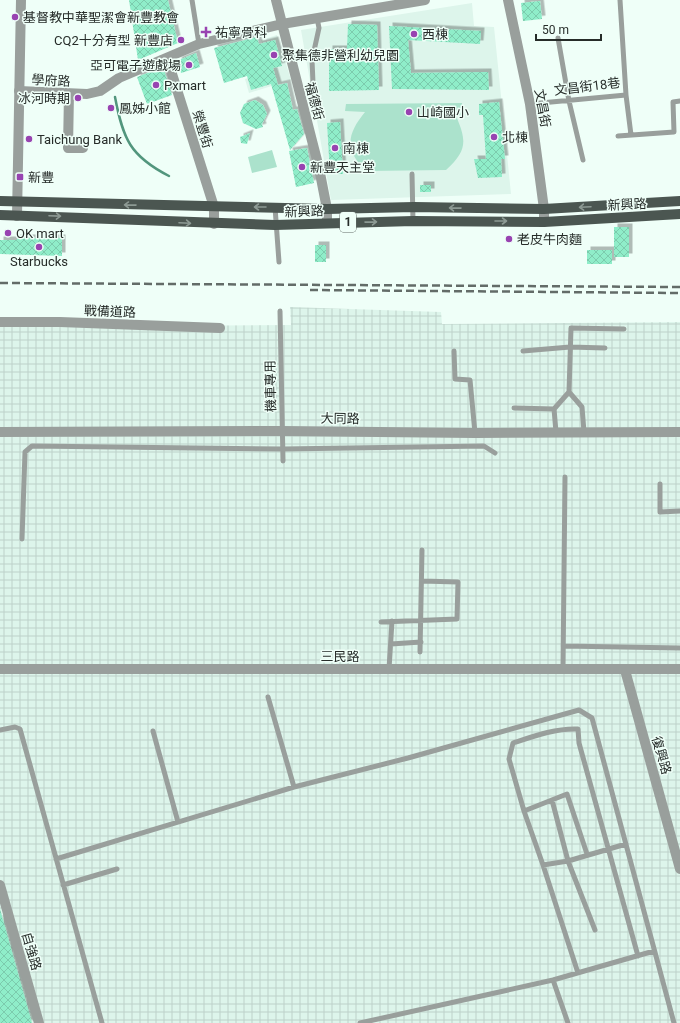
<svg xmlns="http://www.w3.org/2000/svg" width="680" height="1023" viewBox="0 0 680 1023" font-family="Roboto,'Noto Sans TC',sans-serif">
<defs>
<pattern id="industrial-grid" width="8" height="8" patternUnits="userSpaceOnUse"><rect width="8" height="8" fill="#ddf5eb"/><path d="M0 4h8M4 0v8" fill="none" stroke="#bed2ca"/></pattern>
<pattern id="building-cross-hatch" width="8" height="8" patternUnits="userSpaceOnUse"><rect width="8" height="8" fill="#8fedc9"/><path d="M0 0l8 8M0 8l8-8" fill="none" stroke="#7bcbad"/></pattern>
<filter id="shadow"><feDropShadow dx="3.5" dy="-3.5" stdDeviation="0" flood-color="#0004"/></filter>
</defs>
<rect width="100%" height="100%" fill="#effff8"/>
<path fill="#ddf5eb" d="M472,3L474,26L494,27L511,194L331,200L301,30Z
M277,35L291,80L249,93L245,79L271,71L261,40Z"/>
<path fill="url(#industrial-grid)" d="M290,307L441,312L442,324L680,322V1023H0V327L291,325Z"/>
<path fill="#abe2cc" d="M462,103L463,115L456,116C467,141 467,151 446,170L366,171C344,150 347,134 365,112L345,111L346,104Z
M272,150L277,167L252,173L248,157Z"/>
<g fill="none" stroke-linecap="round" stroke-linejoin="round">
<path stroke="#52967d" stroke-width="2.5" d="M115,97C123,139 130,156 169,176"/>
</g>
<path fill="url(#building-cross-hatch)" filter="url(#shadow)" d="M129,0H168L178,43L138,60Z
M540,1L542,19L523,21L521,3Z
M348,24L377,25L379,90L329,91V49H347Z
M389,26L481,31L480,44L408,40L411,73L488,72L489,90L392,89Z
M257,37L259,44L275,40L282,66L273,68L278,85L287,83L293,110L297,109L304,134L290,150L271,84L251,90L247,76L224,83L214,48Z
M196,53L200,67L181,73L178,62L179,60Z
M163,67L172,95L147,104L137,77Z
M255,100L263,105L267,114L262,124L263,127L256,129L243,123L240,113L244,104Z
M499,102L505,159H501L502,177L478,178L474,159H486L483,115H479V104Z
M340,122L343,174H330L327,123Z
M250,133L247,144L241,143L240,137Z
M307,148L314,183L296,187L289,151Z
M420,185H431V192H420Z
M614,227H629V257H614Z
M17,238H62V256L0,254V240H17Z
M315,245H326V262H315Z
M587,250H612V264H587Z
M0,909L32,1023H0Z"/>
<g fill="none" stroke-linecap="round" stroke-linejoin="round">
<path stroke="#999f9c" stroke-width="5" d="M192,0L199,44
M558,38L569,101L583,160
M313,83L312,60L319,28L317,18
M626,95L631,135
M530,104L626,95L620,0
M618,136L674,132L673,102L680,101
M412,174L413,221
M275,207L279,262
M280,311L283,461
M454,351L455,379L470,380L475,433
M523,351L570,347L605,348
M569,392L582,407L584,432
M514,408L554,409
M556,432L554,409L569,392L571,328L624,329
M660,484V512L680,511
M22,539L25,452L32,446L283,449L484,446L495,453
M381,622L457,619L458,582L422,581
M391,644L421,642
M563,646L680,648
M420,652L422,550
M389,669L392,621
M563,669L565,477
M268,697L294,787
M0,730L15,727L20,729L102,1023
M153,731L178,822
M552,800L568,861L595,930
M524,811L567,794L587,854
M56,859L294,787L408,758L579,710L592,718L674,1023
M543,865L568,861L626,844
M63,885L117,869
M578,973L543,865L524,811L509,759L513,743C534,736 556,728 578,729L579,743L638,956
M553,980L568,1023
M360,1023L553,980L654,951"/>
<path stroke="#999f9c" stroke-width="10" d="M276,0L319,168L327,209V223
M508,0L530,104L544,209V222
M167,58L214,207V224
M19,91L87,94L100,91L119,78L199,44L282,24L425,0
M69,93L68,148H83
M0,322H60L220,328
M0,432L282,431L475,433L680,432
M0,669H680
M625,670L680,869
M0,885L39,1023"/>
<path stroke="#999f9c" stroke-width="10" d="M17,216L21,0"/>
<path stroke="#4b5651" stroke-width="10" d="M0,201L327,209L414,207L544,209L680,201
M0,215L275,225L413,221L544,222L680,214"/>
<path stroke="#636c68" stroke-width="2.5" stroke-dasharray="8 4" stroke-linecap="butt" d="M0,283L680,287
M310,290L680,293"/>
</g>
<defs><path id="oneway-shaft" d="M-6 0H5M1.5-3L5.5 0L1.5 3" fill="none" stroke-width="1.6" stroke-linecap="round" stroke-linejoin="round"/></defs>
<g stroke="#8d9a94">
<use href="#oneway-shaft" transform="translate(130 205) rotate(-179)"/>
<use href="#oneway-shaft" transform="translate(260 207) rotate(-180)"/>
<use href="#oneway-shaft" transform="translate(585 207) rotate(177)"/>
<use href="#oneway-shaft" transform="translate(455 208) rotate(-179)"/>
<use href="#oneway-shaft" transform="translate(55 216) rotate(2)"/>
<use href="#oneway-shaft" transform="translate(501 221)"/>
<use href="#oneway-shaft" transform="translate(371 222) rotate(-1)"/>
<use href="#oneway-shaft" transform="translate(185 223) rotate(3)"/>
</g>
<g fill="#9843b1" stroke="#effff8" stroke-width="1.5">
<circle cx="15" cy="17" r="4"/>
<path d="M204 26h4v4h4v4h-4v4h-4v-4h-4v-4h4z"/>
<circle cx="414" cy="34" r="4"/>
<circle cx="181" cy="40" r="4"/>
<circle cx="274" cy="55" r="4"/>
<circle cx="189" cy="65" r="4"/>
<circle cx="156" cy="85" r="4"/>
<circle cx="78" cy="98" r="4"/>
<circle cx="111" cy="108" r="4"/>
<circle cx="409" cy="112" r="4"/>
<circle cx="494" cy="137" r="4"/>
<circle cx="29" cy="139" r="4"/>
<circle cx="335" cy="148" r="4"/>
<circle cx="302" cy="167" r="4"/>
<rect x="16" y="173" width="8" height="8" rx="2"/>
<circle cx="8" cy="233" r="4"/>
<circle cx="509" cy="239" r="4"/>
<circle cx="39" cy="247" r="4"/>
</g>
<g text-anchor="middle" stroke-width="3" stroke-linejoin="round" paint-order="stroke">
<rect fill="#effff8" stroke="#626b67" stroke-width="1" x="340" y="212" width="16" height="20" rx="3"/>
<g font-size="12" font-weight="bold" fill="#262c29">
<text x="348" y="226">1</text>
</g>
<g font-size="13" fill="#262c29" stroke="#effff8" text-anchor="start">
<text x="23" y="22">基督教中華聖潔會新豐教會</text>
<text x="215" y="37">祐寧骨科</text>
<text x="422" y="39">西棟</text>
<text x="173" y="45" text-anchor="end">CQ2十分有型 新豐店</text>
<text x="282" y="60">聚集德非營利幼兒園</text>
<text x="181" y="70" text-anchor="end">亞可電子遊戲場</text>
<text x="164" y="90">Pxmart</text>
<text x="70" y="103" text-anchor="end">冰河時期</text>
<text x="119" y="113">鳳姊小館</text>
<text x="417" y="117">山崎國小</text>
<text x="502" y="142">北棟</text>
<text x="37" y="144">Taichung Bank</text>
<text x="343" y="153">南棟</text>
<text x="310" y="172">新豐天主堂</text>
<text x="28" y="182">新豐</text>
<text x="16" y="238">OK mart</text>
<text x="517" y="244">老皮牛肉麵</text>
<text x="39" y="266" text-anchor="middle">Starbucks</text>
</g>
<g font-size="13" fill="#262c29" stroke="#effff8">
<text transform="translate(51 80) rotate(3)" y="5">學府路</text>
<text transform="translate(587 86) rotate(-7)" y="5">文昌街18巷</text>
<text transform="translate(315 101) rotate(75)" y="5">福德街</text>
<text transform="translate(543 108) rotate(80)" y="5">文昌街</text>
<text transform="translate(203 129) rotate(73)" y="5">榮豐街</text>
<text transform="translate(627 204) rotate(-3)" y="5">新興路</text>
<text transform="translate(304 211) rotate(-2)" y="5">新興路</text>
<text transform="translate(110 311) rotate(2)" y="5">戰備道路</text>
<text transform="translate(270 386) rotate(-91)" y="5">機車專用</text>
<text transform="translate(340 418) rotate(1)" y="5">大同路</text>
<text x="340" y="661">三民路</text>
<text transform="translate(662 755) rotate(74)" y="5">復興路</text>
<text transform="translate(32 951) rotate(74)" y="5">自強路</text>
</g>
</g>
<path d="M536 34v6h65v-6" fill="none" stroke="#262c29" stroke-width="2"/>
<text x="542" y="34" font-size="12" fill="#262c29" stroke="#effff8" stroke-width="3" paint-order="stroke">50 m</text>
</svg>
